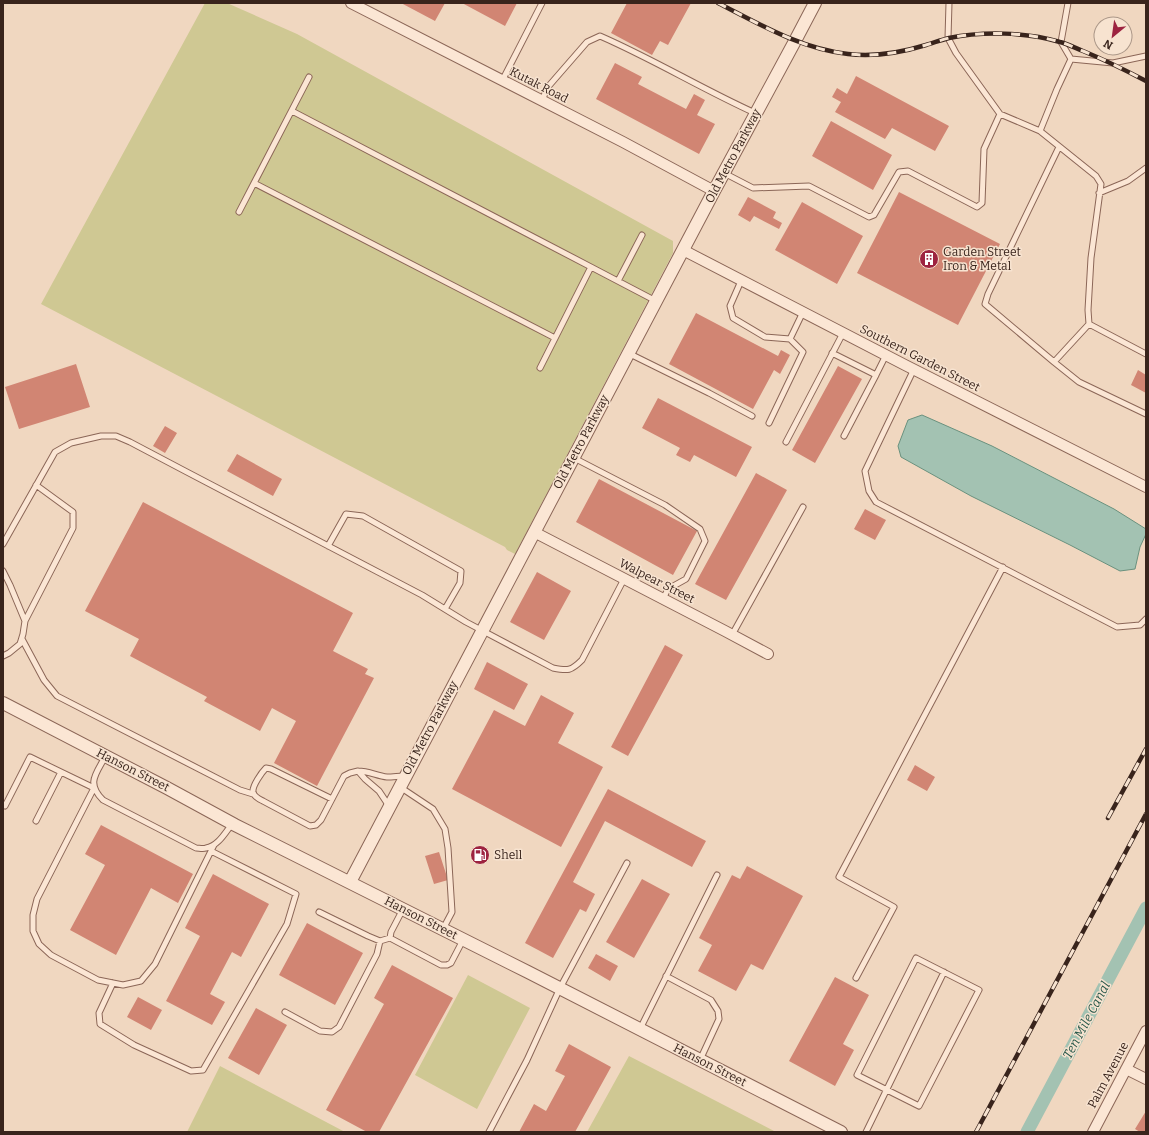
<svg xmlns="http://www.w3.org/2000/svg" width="1149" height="1135" viewBox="0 0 1149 1135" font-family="Bitter,serif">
<rect width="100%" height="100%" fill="#f0d7c0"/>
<path fill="#cfc893" d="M205,3H227L297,34L673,241V253L515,554L507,550L505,547L41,304Z
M468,975L530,1008L477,1109L415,1075Z
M629,1056L776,1132H587Z
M220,1066L345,1132H187Z"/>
<path fill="#a3c2b2" stroke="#6a917e" d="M922,415L992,446L1114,509L1146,529V534L1140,547L1135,569L1120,571L1070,545L971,496L901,457L898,446L908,420Z"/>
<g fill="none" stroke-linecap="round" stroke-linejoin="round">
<path stroke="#a3c2b2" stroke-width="13" d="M1027,1132L1146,908"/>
</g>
<path fill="#d18573" d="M401,3H445L435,21Z
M462,3H517L505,26Z
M627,3H691L668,45L660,41L652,55L611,33Z
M615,63L642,77L638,84L686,109L694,94L705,100L697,115L715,124L699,154L596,99Z
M856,76L949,126L935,151L892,128L885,139L835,112L841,102L832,97L837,88L847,94Z
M831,121L892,155L873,190L812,156Z
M899,192L1000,244L958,325L857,273Z
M748,197L776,212L773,218L782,223L779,229L754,216L750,222L738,215Z
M802,202L863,236L837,284L775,250Z
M696,313L778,356L781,350L790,355L780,374L774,370L753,409L669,364Z
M76,364L90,407L19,429L5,387Z
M838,366L862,379L815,463L792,450Z
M1138,370L1146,375V393L1131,385Z
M658,398L752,447L736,477L694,455L690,462L676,455L680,448L642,428Z
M165,426L177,433L165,453L153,446Z
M237,454L282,479L273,496L227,471Z
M756,473L787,490L726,600L695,584Z
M599,479L697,531L673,575L576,522Z
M143,502L353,613L333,651L368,669L365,674L374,678L317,786L274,763L296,721L272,708L260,731L204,701L207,697L130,656L139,639L85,611Z
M865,509L886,520L875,540L854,529Z
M537,572L571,591L544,640L510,622Z
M665,645L683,655L628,756L611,747Z
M487,662L528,684L514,710L474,689Z
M541,695L574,713L558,743L603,767L561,847L452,789L494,710L525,726Z
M915,765L935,777L927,791L907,780Z
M608,789L706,841L692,867L605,821L573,882L595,894L586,912L580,909L553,958L525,943Z
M101,825L193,874L178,903L151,888L116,955L70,930L105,865L85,854Z
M439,852L448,880L434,884L425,856Z
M747,866L803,896L763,970L751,964L736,991L698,971L712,945L699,938L732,875L740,879Z
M213,874L269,904L241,957L232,952L210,994L225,1002L212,1025L166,1001L200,936L185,928Z
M642,879L670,894L634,958L606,942Z
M307,923L363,953L335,1005L279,975Z
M596,954L618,966L610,981L588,968Z
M392,965L453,998L379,1132H367L326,1110L384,1004L374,998Z
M835,977L869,995L843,1044L854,1050L835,1086L789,1061Z
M138,997L162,1010L151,1030L127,1017Z
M256,1008L287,1025L259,1075L228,1058Z
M569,1044L611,1067L575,1132H519L534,1104L546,1111L565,1076L555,1071Z
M1146,1111V1132H1140L1135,1129Z"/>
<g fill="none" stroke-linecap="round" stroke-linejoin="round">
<g stroke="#8b6657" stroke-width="7">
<path id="service" d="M1068,3L1061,42L1071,59
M502,81L542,3
M542,101L547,88L587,42L600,36C653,59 702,89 755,113
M292,111L591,267
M1000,114L1040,131L1057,89L1071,59L1113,63L1146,56
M1040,131L1096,176L1101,184L1091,258L1088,310L1089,324L1146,354
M1059,147L988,294L985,304L1054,362L1079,382L1146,414
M724,173L753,188L809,186L869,217L874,215L899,172L908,171L977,207L982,203L984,149L1000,114L956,53L948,38L949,3
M254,183L555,338
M1099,193L1128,181L1146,168
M239,212L309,77
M618,281L642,235
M741,281L730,306L733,318L765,337L790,339
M628,353L709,393L752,416
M832,353L876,375L886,355
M1054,362L1089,324
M540,368L591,267L656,301
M914,369L865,471L869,491L876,502L1117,627L1140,625L1146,619
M769,423L803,352L790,339L803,312
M844,436L876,375
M786,442L843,333
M574,458L665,505L700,529L705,541L686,579L668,589L663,599
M3,544L55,452L71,443L101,436H116L130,442L185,471L422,595L466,622L553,668C568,671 571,671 582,660L624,579
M328,546L346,514L363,516L461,571L460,583L445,609
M3,571L10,585L25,621L23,634L20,644L9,653L3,656
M25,621L73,528V512L36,485
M732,635L803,507
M22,639L44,680L57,696L240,790L253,794
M105,757C96,774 86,783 103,800L196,848C199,848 203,849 206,848C218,846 225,833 232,824
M400,787L433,809L445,829L448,848L452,912L443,929
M332,799L271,769L266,768C262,772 252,786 253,792C254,797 259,799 263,801L310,826L316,825L321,820L344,776L350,773L358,771
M5,806L30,757L94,788L37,899L33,915V931L39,944L51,955L98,980L123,985L141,981L155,964L214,845
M389,806L379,791L365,779L358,771C369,771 377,776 387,777C393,777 399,776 404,776
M36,821L61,772
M319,912L368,936L380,941L390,938L441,965H447L451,963L463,940
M390,938L391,932L403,909
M916,958L979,990L919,1106L857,1075Z
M666,976L711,1000L718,1011L719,1019L700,1060
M856,978L894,907L839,877L1003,567
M113,983L99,1013L100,1024L134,1045L191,1071L203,1070L287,924L296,894L211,851
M285,1012L320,1031L332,1032L339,1027L377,954L380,941
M640,1029L717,875
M489,1132L527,1060L560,988L627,863
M866,1132L944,972"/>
</g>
<g stroke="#8b6657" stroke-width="12">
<path id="minor" d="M351,3L623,142L714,191
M683,250L905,365L1146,487
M534,532L725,631L768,654
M1126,1069L1146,1079
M1093,1132L1146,1031"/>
</g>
<g stroke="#8b6657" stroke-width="14">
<path id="tertiary" d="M3,703L167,788L235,825L528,972L841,1132
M350,882L714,191L795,41L815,3"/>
</g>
<use href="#service" stroke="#fbe6d4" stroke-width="5"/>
<use href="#minor" stroke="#fbe6d4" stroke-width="10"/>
<use href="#tertiary" stroke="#fbe6d4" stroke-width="12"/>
<g stroke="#39241c" stroke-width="4.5">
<path id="rail" d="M718,3C759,24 801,49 848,54C874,57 900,53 926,45C933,43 941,40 949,38C983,31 1026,32 1060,42C1068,44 1075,48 1083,51C1105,60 1125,70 1146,81
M1108,818L1146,749
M976,1132L1146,814"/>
</g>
<use href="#rail" stroke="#f7e3d0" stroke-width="3" stroke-dasharray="9" stroke-linecap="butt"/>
</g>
<defs>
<g id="building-disc" transform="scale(1)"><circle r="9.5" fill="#9d2340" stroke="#f7e3d0"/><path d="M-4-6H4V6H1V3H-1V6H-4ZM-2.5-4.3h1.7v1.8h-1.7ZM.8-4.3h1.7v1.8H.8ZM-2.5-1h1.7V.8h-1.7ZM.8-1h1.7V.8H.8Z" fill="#fff"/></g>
<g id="fuel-disc" transform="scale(1)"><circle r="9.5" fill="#9d2340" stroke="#f7e3d0"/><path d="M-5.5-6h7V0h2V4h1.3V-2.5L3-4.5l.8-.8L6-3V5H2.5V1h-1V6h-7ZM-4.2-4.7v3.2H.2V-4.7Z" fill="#fff"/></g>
</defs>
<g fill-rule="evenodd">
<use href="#building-disc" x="929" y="259"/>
<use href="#fuel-disc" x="480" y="855"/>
</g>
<g text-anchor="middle" stroke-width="3" stroke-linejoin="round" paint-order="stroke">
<g font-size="12" fill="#39241c" stroke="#f7e3d0">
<text transform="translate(539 85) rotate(27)" y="4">Kutak Road</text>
<text transform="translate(733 156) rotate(-62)" y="4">Old Metro Parkway</text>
<text transform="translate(920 358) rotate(27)" y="4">Southern Garden Street</text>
<text transform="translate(581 442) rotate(-62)" y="4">Old Metro Parkway</text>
<text transform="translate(657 581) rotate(27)" y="4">Walpear Street</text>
<text transform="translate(430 728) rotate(-62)" y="4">Old Metro Parkway</text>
<text transform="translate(133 770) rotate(27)" y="4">Hanson Street</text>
<text transform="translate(421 918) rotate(27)" y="4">Hanson Street</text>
<text transform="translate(710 1065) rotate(27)" y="4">Hanson Street</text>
<text transform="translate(1108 1075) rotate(-62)" y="4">Palm Avenue</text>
</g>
<g font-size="12" fill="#39241c" stroke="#f7e3d0" text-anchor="start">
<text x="943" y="256">Garden Street<tspan x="943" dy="14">Iron &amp; Metal</tspan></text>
<text x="494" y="859">Shell</text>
</g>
<g font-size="13" font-style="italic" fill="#2a5a4c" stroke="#f7e3d0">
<text transform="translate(1086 1020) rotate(-62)" y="5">Ten Mile Canal</text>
</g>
</g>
<rect width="1149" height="1135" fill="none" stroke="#39241c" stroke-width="8"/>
<g transform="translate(1113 36) rotate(209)"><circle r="19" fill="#f7e3d0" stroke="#ab9788"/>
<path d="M0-3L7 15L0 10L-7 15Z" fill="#9d2340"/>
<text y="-6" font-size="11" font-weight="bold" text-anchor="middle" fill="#39241c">N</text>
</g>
</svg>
